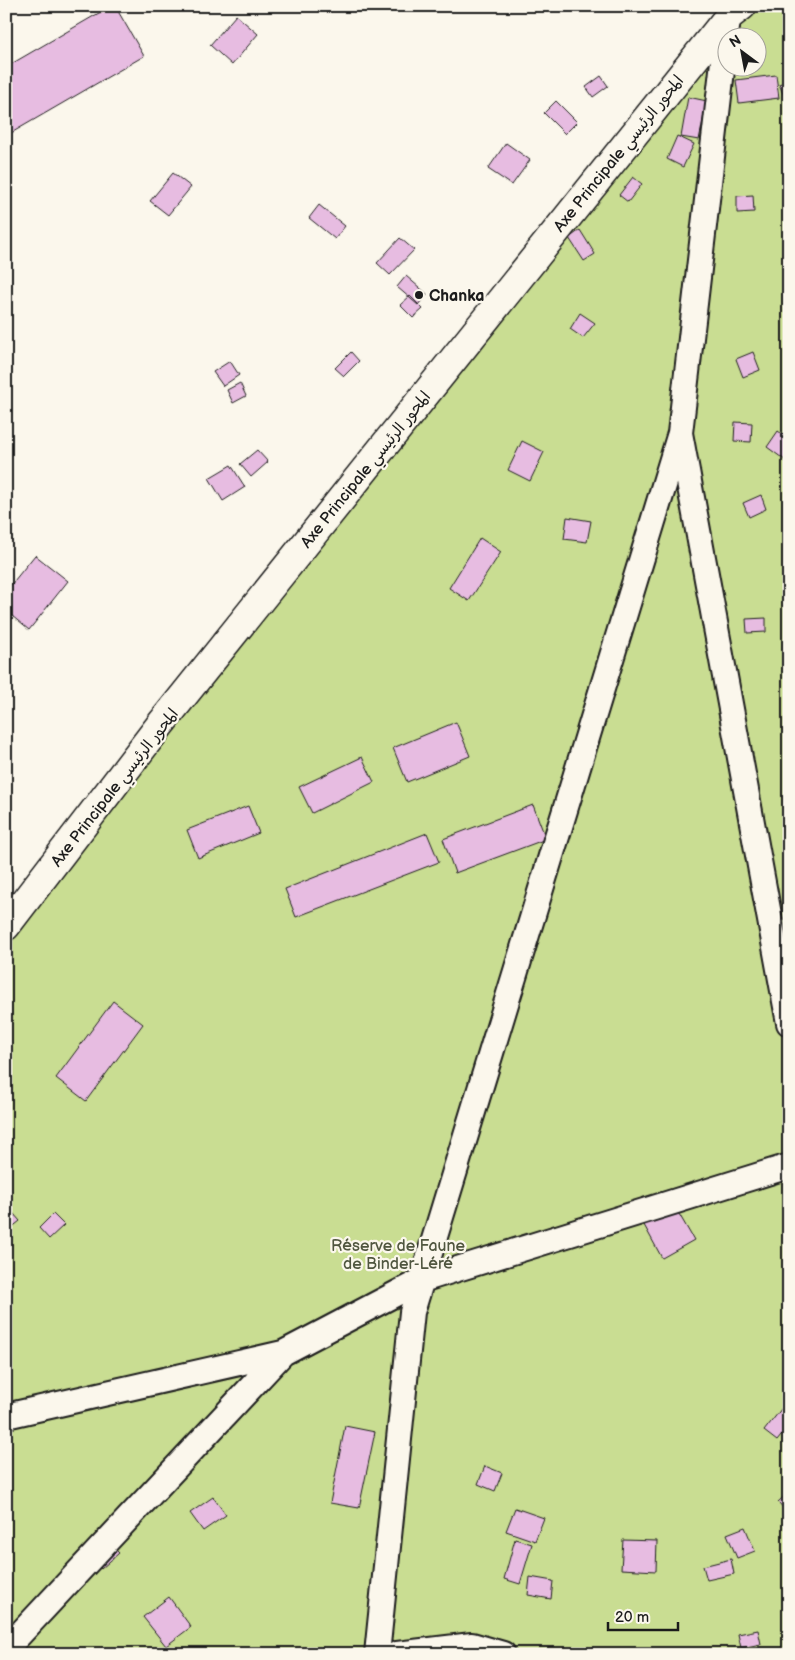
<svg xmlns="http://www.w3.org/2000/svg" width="795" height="1660" viewBox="0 0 795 1660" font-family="'Balsamiq Sans','Playpen Sans Arabic',sans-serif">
<rect width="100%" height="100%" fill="#fbf7ec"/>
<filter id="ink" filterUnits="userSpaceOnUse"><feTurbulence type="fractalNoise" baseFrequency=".02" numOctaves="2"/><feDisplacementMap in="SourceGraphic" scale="10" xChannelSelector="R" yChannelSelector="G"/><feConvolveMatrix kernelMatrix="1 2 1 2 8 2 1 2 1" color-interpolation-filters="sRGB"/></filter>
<g filter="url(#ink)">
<path fill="#c9dd92" stroke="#727c57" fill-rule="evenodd" d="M729,6H789V1654H6V926ZM728,38H758V68H728Z"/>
<path fill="#e7bce1" stroke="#1c1c1c" d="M111,6H115L144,56L6,136V67Z
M236,15L258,34L232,65L210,45Z
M776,75L779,98L739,103L736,80Z
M601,76L608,86L593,97L586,87Z
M789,80V94L784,96L779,84Z
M688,97L707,101L699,140L681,137Z
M556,101L577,122L565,134L544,113Z
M677,136L694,144L683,167L667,159Z
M506,143L530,160L512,185L488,169Z
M173,173L191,187L168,215L150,201Z
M633,177L642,184L628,202L619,195Z
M753,195L754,212L737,213V196Z
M319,205L345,226L335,239L309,218Z
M580,230L595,254L584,261L569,238Z
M400,238L414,250L390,275L377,263Z
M406,276L427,294L418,305L397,287Z
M410,296L423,309L413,318L400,305Z
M580,313L595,323L583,338L570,329Z
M351,352L359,361L344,376L335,368Z
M753,352L760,370L743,377L736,359Z
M230,361L239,375L223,386L213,372Z
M240,383L246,396L233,403L227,390Z
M735,422L752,423L751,442L734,441Z
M778,431L789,439V463L767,447Z
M522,441L544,452L530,481L508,470Z
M257,450L268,462L251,477L240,464Z
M231,465L245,487L223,501L209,478Z
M761,495L766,509L749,517L743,503Z
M567,517L591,521L587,542L564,539Z
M789,536V552L784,537Z
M480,538L501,552L469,601L449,588Z
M35,555L68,581L29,630L6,611V591Z
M766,618V632L747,633L746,619Z
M456,722L470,756L407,782L393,748Z
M362,757L374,782L312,813L299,787Z
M533,805L546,839L455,873L443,839Z
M248,806L259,833L198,858L187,830Z
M427,833L439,862L296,917L285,889Z
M789,843V862L783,845Z
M113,1001L143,1024L86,1101L56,1078Z
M6,1205L20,1221L6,1232Z
M675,1207L694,1240L662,1258L644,1225Z
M53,1214L64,1225L49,1239L39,1228Z
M782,1408L789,1413V1426L777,1441L764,1431Z
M345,1426L375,1432L359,1508L330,1503Z
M485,1466L502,1473L495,1491L478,1484Z
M789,1492V1513H788L778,1502Z
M213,1497L226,1515L203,1531L190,1513Z
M515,1508L544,1518L535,1541L506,1531Z
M745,1527L755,1551L737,1558L727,1534Z
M515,1539L532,1544L520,1584L504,1579Z
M623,1540L657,1541L656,1571L621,1569Z
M108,1542L119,1553L101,1569L91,1559Z
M731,1559L734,1574L707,1580L703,1566Z
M530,1577L553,1581L551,1599L528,1595Z
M169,1597L191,1627L166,1646L143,1617Z
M758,1630L761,1644L741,1648L738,1634Z"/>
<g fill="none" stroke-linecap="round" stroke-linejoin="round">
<g stroke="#1c1c1c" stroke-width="28">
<path id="minor" d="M729,10L680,433L789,1023
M6,1416L283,1353
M6,1649L283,1353L422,1280L789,1166
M377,1654L412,1312L680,433
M397,1654L472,1645L503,1654"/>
</g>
<g stroke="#1c1c1c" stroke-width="31">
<path id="major" d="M6,926L160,725L729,16L742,6"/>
</g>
<use href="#minor" stroke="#fbf7ec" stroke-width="24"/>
<use href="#major" stroke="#fbf7ec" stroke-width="28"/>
</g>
</g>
<circle fill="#1c1c1c" stroke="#fbf7ec" stroke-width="2" cx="419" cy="295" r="5"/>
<g text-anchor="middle" stroke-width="4.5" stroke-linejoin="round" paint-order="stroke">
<g font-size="16" fill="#1c1c1c" stroke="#fbf7ec">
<text transform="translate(618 153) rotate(-51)" y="6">Axe Principale المحور الرئيسي</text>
<text transform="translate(365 469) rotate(-51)" y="6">Axe Principale المحور الرئيسي</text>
<text transform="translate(114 787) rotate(-52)" y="6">Axe Principale المحور الرئيسي</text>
</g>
<g font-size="16" font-weight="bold" fill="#1c1c1c" stroke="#fbf7ec" text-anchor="start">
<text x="429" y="301">Chanka</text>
</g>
<g font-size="16" fill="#50563f" stroke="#fbf7ec">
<text x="398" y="1251">Réserve de Faune<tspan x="398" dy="18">de Binder-Léré</tspan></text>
</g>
</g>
<rect width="795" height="1660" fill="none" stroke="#fbf7ec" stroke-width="25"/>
<rect x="12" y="12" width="770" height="1635" fill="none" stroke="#1c1c1c" stroke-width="2" filter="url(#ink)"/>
<g transform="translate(742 52) rotate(328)"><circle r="24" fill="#fbf7ec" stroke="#a29f99"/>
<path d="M0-4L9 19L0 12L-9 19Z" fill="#1c1c1c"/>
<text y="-8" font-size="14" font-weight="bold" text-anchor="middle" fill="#1c1c1c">N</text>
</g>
<path d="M608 1622v8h70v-8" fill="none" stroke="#1c1c1c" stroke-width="2.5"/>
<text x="615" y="1622" font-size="15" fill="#1c1c1c" stroke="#fbf7ec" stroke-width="4" paint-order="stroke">20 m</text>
</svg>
